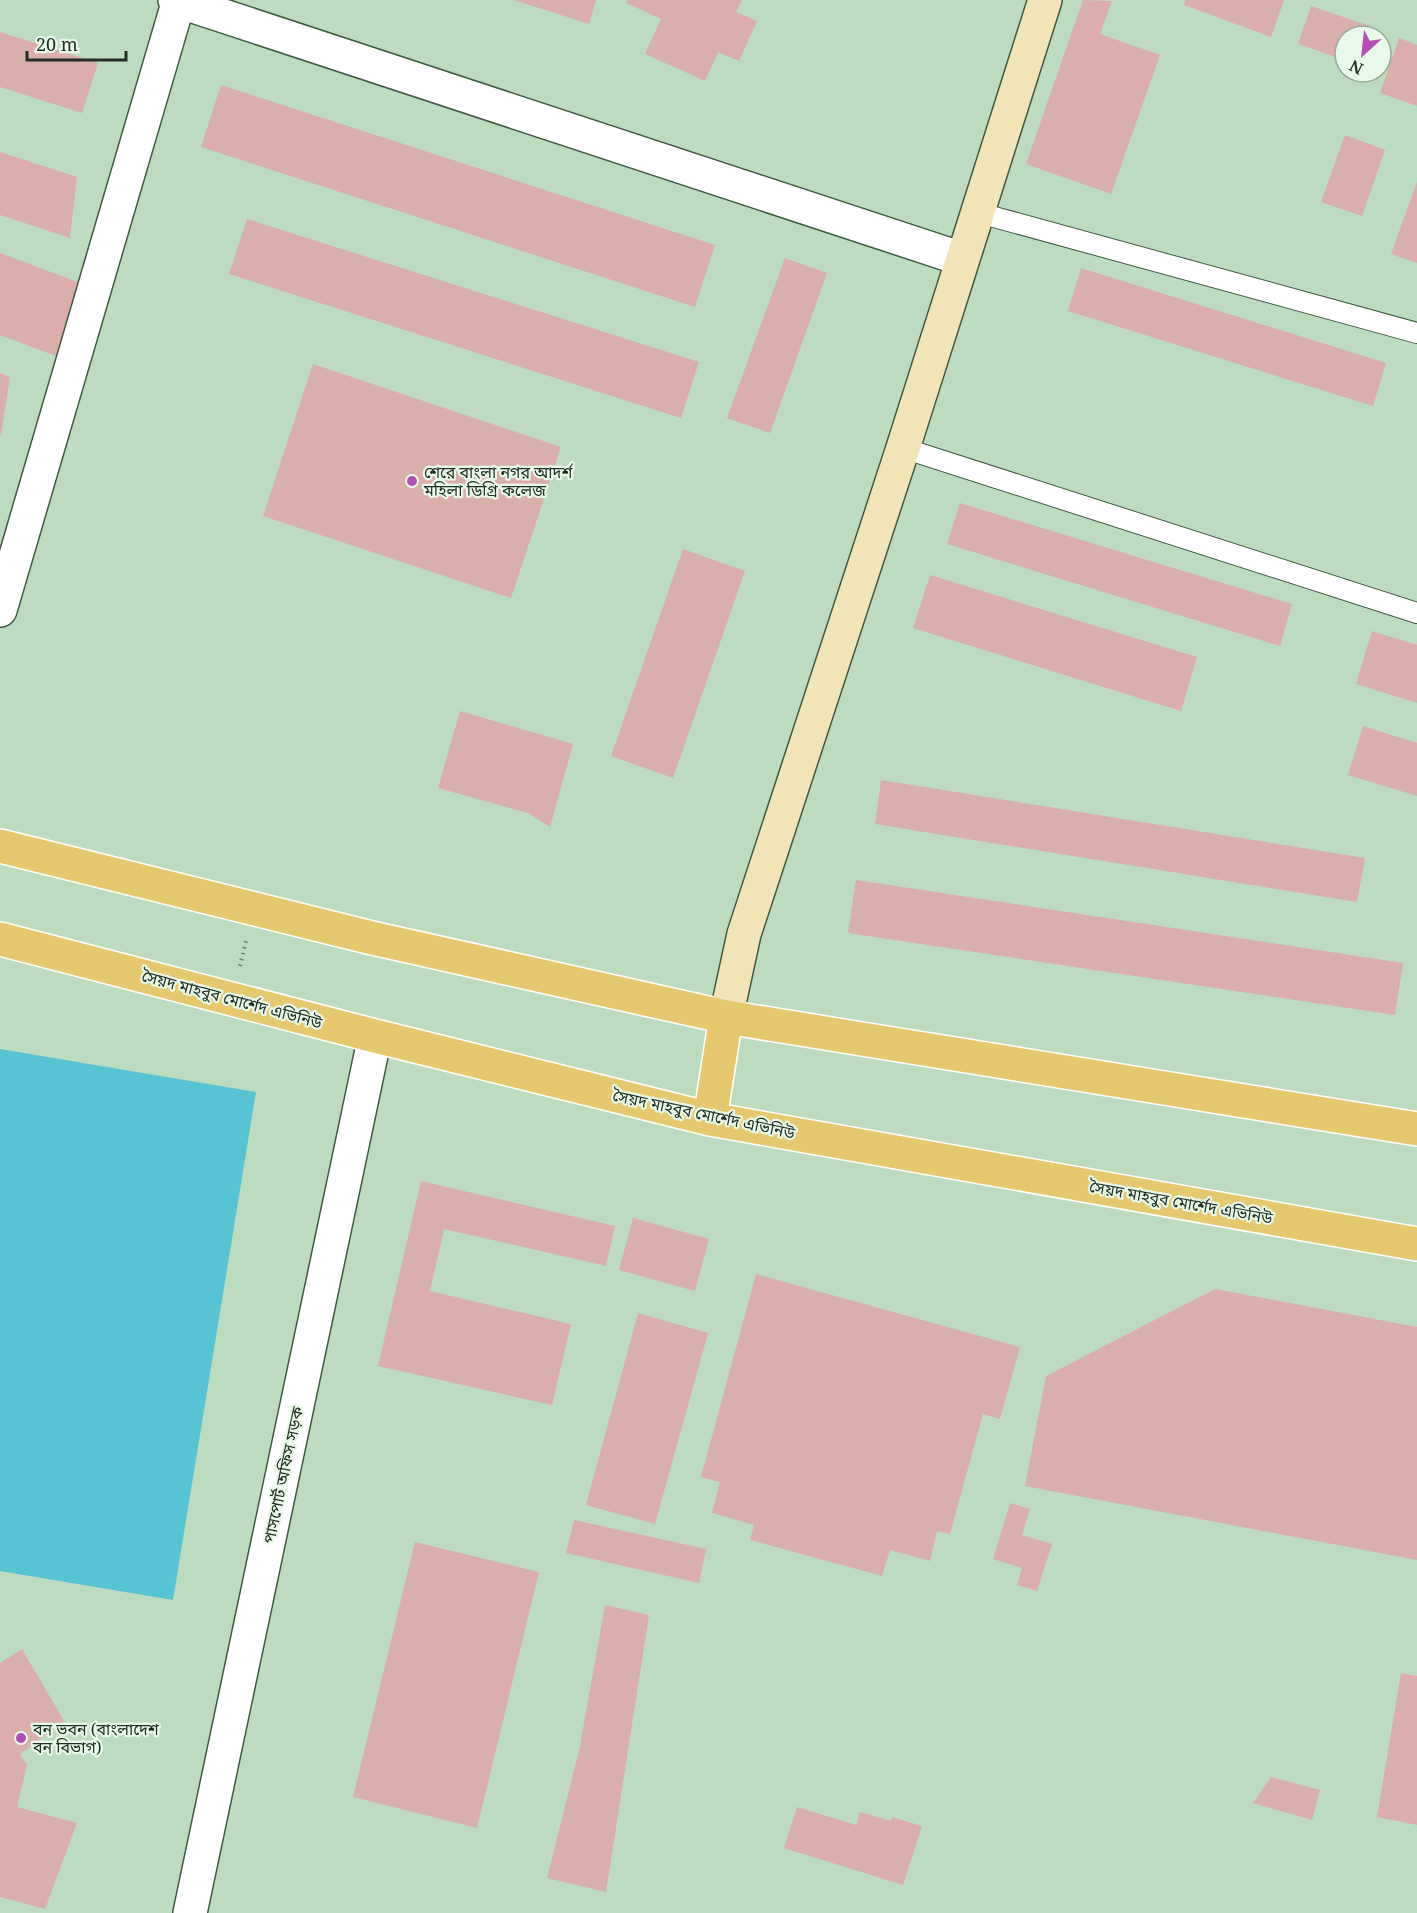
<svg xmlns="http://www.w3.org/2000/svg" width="1417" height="1913" viewBox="0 0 1417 1913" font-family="'Noto Serif','Noto Sans Bengali',serif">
<rect width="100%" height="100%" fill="#bddcbf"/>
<path fill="#56c4d2" d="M0,1049L256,1092L173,1600L0,1571Z"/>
<path fill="#daaea9" d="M514,0H596L589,24Z
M627,0H742L736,12L757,21L739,61L718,52L705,81L645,54L661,19L626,3Z
M1083,0L1112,1L1100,34L1160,55L1111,194L1026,164Z
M1185,0H1284L1271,37L1184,5Z
M1311,6L1370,26L1367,36H1345V60L1298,44Z
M0,32L98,63L82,113L0,87Z
M1399,38L1417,45V106L1380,93Z
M221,85L715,245L695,307L201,147Z
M1345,135L1385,150L1362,216L1321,202Z
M0,152L77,177L70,238L0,215Z
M1417,182V263L1391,254Z
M247,219L699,362L681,418L229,274Z
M0,253L83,284L56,356L0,335Z
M785,258L827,273L770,433L727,418Z
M1081,268L1386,363L1373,406L1068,311Z
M313,364L561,447L511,598L263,516Z
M0,373L10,377L1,435H0Z
M960,503L1292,604L1280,646L947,544Z
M683,549L745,571L673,778L611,756Z
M930,575L1197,657L1181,711L913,628Z
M1372,631L1417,645V703L1356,684Z
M460,711L573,744L550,827L528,813L438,788Z
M1363,726L1417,743V796L1348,775Z
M881,780L1365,858L1357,902L875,824Z
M856,880L1403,963L1395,1015L848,933Z
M421,1181L615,1226L606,1266L444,1229L430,1291L571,1324L552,1405L378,1366Z
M633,1218L709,1239L695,1291L619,1270Z
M756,1274L1020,1347L1000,1419L983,1414L950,1534L937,1531L930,1561L890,1550L882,1576L750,1540L754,1525L712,1513L720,1482L701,1477Z
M1215,1289L1417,1327V1560L1025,1486L1046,1376Z
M638,1313L708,1333L655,1524L586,1505Z
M1010,1503L1030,1509L1022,1535L1052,1544L1037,1591L1017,1585L1022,1568L993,1559Z
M574,1520L706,1549L699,1583L566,1553Z
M415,1542L539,1572L477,1828L353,1797Z
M605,1605L649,1615L606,1892L547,1878L580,1746Z
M22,1649L64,1721L20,1754L27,1765L17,1807L77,1823L45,1909L0,1897V1663Z
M1401,1673L1417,1676V1825L1377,1817Z
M1271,1777L1320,1790L1312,1820L1253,1803Z
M797,1807L856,1825L860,1812L891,1821L892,1817L922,1826L903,1885L784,1848Z"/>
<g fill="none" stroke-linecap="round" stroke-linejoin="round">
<g stroke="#3f5a41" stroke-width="22">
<path id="lane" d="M976,212L1417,333
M903,448L1417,613"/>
</g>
<g stroke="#3f5a41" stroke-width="36">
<path id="street" d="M175,0L962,259
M0,610L179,0
M190,1913L375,1036"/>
</g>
<g stroke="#3f5a41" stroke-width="36">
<path id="secondary" d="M726,1017L744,934L903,448L1045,0"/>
</g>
<g stroke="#fff" stroke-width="36">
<path id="primary" d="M0,846L372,938L726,1017L1417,1129
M0,939L375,1036L710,1119L1417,1244
M710,1119L726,1017"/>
</g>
<path stroke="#6b806d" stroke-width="4" stroke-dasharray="1.5 4.5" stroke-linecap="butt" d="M240,966L246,941"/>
<use href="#lane" stroke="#fff" stroke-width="20"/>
<use href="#street" stroke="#fff" stroke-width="33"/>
<use href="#secondary" stroke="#f3e4b7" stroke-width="33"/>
<use href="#primary" stroke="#e6c96f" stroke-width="33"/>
</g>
<g fill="#b34fb5" stroke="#e9f9e9" stroke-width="2">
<circle cx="412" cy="481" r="6"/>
<circle cx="21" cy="1738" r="6"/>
</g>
<g text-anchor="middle" stroke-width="4.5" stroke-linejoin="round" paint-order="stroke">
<g font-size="16" fill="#222e23" stroke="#e9f9e9" text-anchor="start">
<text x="424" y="478">শেরে বাংলা নগর আদর্শ<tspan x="424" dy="18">মহিলা ডিগ্রি কলেজ</tspan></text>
<text x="33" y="1735">বন ভবন (বাংলাদেশ<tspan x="33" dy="18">বন বিভাগ)</tspan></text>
</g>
<g font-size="16" fill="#222e23" stroke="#e9f9e9">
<text transform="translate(232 999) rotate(15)" y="6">সৈয়দ মাহবুব মোর্শেদ এভিনিউ</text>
<text transform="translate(704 1114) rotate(12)" y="6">সৈয়দ মাহবুব মোর্শেদ এভিনিউ</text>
<text transform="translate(1181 1202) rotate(10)" y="6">সৈয়দ মাহবুব মোর্শেদ এভিনিউ</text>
<text transform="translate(283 1475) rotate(-78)" y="6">পাসপোর্ট অফিস সড়ক</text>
</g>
</g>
<g transform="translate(1363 54) rotate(207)"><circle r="28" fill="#e9f9e9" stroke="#99a89a" stroke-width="1.5"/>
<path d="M0-4.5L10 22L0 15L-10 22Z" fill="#b34fb5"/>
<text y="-9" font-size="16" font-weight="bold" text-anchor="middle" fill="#222e23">N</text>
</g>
<path d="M27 51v9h99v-9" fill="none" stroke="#222e23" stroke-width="3"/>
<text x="36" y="51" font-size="18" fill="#222e23" stroke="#e9f9e9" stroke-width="4.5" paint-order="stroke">20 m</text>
</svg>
